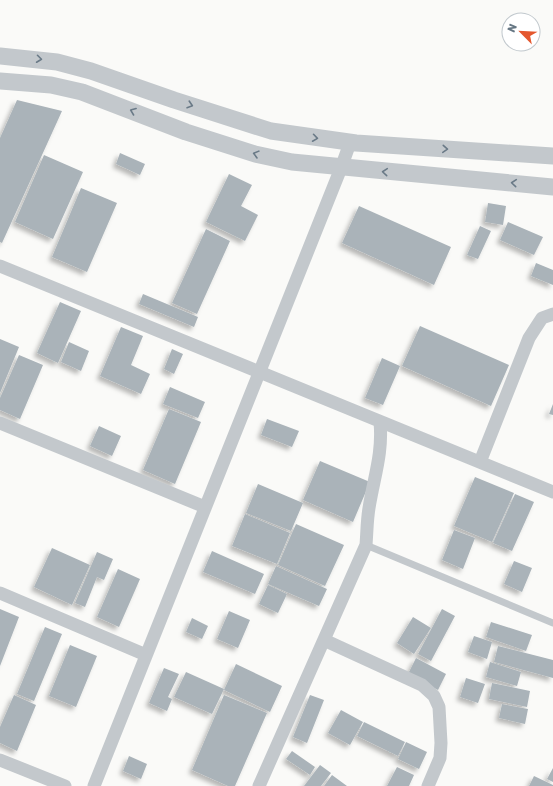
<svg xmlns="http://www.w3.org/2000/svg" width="553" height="786" viewBox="0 0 553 786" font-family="Rubik,sans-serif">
<defs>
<filter id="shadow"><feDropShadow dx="-3.5" dy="3.5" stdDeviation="2" flood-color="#0004"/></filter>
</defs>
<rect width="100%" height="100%" fill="#fafaf8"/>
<path fill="#aab3b9" filter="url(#shadow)" d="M17,100L62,111L2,243L0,242V138Z
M120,153L145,164L140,175L116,164Z
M44,155L83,172L53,239L15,222Z
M229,174L252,185L241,206L258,215L245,241L206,222Z
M81,188L117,203L87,272L52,257Z
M488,203L506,206L503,225L485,222Z
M359,206L451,247L434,285L342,243Z
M508,222L543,237L534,255L500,240Z
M480,226L491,231L478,259L467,255Z
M206,229L230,241L197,314L172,303Z
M536,263L553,270V285L531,276Z
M143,294L198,317L194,327L139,304Z
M60,302L81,311L58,363L37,353Z
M420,326L509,365L491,406L402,366Z
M121,327L143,336L131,365L150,374L141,394L100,376Z
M0,339L19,347L0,393Z
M69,342L89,351L81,371L61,362Z
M172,349L183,354L174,374L164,369Z
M19,355L43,365L20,419L0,410V398Z
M382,358L400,366L383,405L365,398Z
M170,387L205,402L198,418L163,404Z
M553,404V415L549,414Z
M169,409L201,422L175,484L143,470Z
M267,419L299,431L292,447L261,435Z
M99,426L121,436L112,456L90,446Z
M320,461L370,482L353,522L303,500Z
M475,477L514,493L492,542L454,526Z
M258,484L303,503L291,531L246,513Z
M515,494L534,502L512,551L493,543Z
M245,514L290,533L277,564L232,546Z
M296,524L344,545L325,586L278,565Z
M454,530L475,538L463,569L442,560Z
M52,548L90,565L72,605L34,587Z
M212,551L264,574L255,594L203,572Z
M97,552L113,559L104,580L97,577L85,607L75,603Z
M514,561L532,568L522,592L504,584Z
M276,566L327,589L319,606L268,584Z
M118,569L140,579L119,627L97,617Z
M268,585L287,594L278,613L259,604Z
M0,609L19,617L0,666Z
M442,609L455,616L431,661L418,654Z
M229,611L250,620L238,648L217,639Z
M413,617L431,628L414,654L397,643Z
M192,618L208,626L202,639L186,632Z
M491,622L532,635L526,651L486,637Z
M45,627L62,634L34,701L17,694Z
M474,636L492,642L487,659L468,652Z
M70,645L97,656L76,707L49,696Z
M498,646L553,660V678L494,662Z
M416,658L446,674L438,690L408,674Z
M490,662L521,672L517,686L486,677Z
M236,664L282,686L270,712L224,690Z
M164,668L179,674L168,697L172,699L167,711L149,703Z
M186,672L224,689L212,714L174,697Z
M466,678L485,684L478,703L460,697Z
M492,683L530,691L527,707L489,699Z
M14,695L36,705L17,751L0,743V727Z
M224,695L267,713L235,786H228L192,770Z
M310,695L324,700L307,743L293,737Z
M502,704L528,709L525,724L499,718Z
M341,710L363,722L350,745L328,733Z
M364,722L405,742L398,756L357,736Z
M406,742L427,752L419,769L398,759Z
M292,751L315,767L310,775L286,759Z
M129,756L147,764L141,779L123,771Z
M320,765L331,773L321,786H304Z
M397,767L414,775L409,786H387Z
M553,768V782L547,779Z
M332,775L347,786H324Z
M534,776L553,785V786H529Z"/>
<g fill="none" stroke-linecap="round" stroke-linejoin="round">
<path stroke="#c3c8cc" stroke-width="7" d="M366,545L553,623"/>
<path stroke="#c3c8cc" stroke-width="13" d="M0,266L553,492
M0,423L205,507
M480,462L529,338L542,318L553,314
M0,593L146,655
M324,640L422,685L434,696L439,707L441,743L440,758L428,786
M0,760L65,786
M94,786L341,168L350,143
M259,786L366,545C367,532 367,520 369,508C374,477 383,453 380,422"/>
<path stroke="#c3c8cc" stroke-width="17" d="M0,56L57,62L91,71L174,100L271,131L356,143L553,156
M0,81L51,85L82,92L186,132L255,154L292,162L553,187"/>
</g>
<defs><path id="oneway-chevron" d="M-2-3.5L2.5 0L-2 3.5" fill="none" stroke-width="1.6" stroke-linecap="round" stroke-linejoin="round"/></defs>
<g stroke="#6a7a87">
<use href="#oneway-chevron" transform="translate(39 59) rotate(7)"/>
<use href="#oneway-chevron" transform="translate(190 105) rotate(18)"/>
<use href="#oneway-chevron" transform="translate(133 111) rotate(-159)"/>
<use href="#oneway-chevron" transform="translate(315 138) rotate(8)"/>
<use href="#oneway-chevron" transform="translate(445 149) rotate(4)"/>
<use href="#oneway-chevron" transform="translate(256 154) rotate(-165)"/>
<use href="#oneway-chevron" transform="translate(385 172) rotate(-175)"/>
<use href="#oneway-chevron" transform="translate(514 183) rotate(-175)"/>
</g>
<g transform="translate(521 32) rotate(294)"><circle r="19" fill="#ffffff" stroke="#c1c8cd"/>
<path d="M0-3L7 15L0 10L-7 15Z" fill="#e4572e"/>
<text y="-6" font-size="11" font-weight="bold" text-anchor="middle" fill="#657683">N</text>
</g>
</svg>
